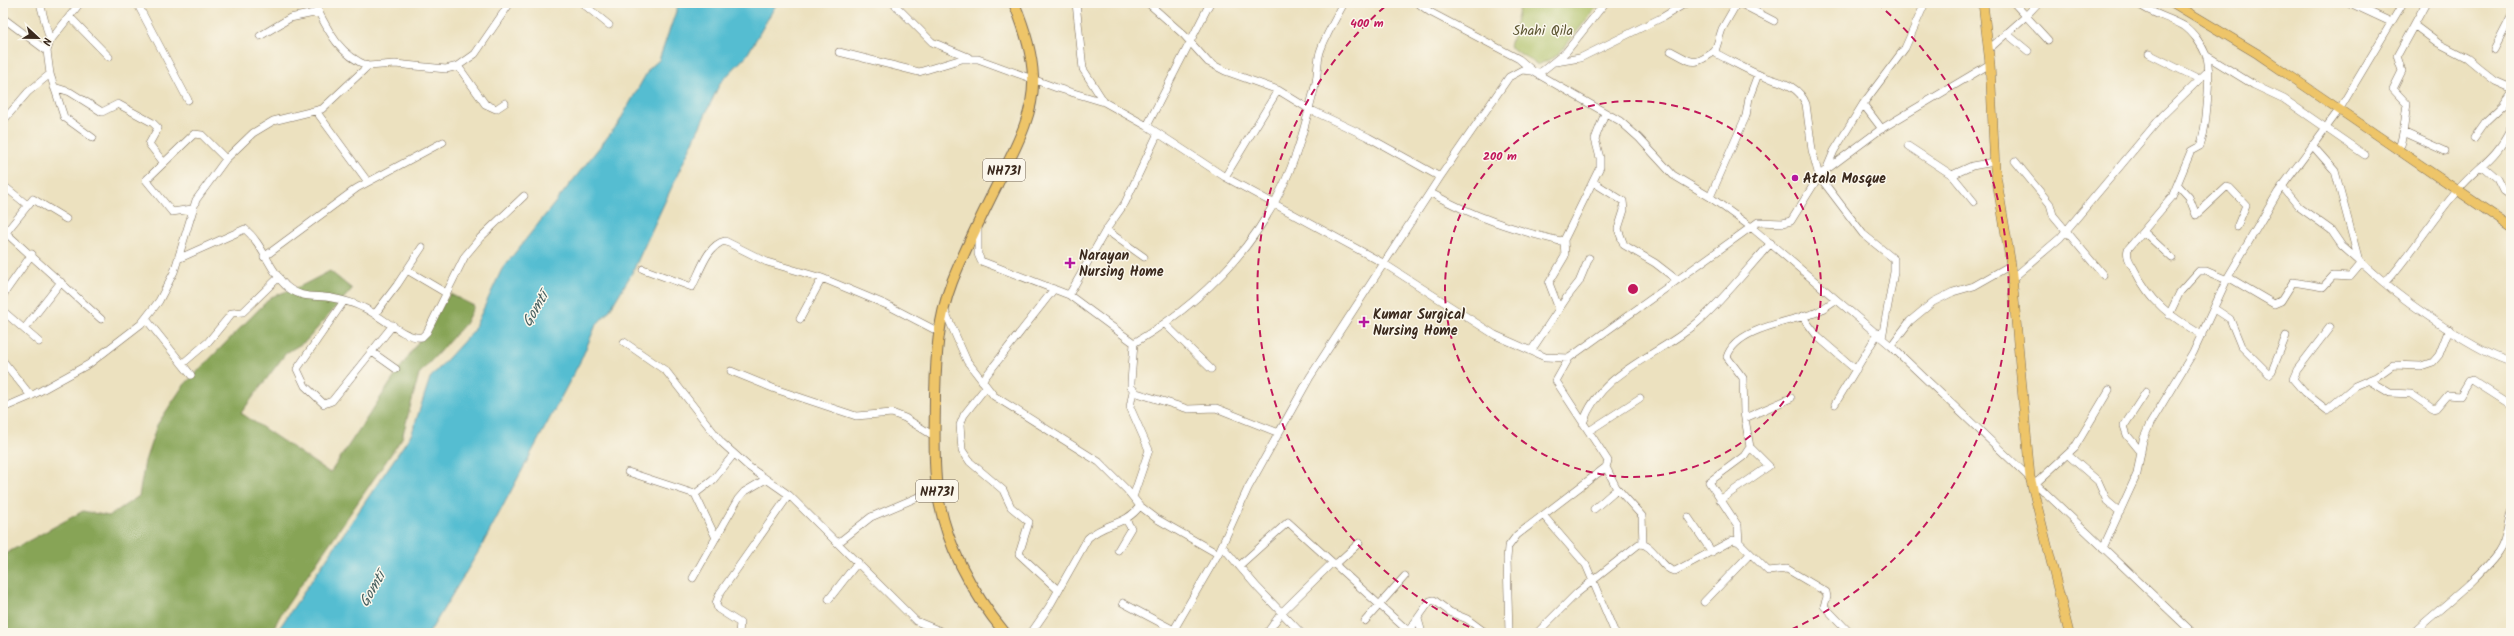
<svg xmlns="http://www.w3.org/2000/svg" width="2514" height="636" viewBox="0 0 2514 636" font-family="Kalam,sans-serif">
<rect width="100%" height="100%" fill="#fbf7ec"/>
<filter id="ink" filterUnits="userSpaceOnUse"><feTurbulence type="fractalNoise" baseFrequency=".025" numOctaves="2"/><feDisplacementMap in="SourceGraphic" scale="8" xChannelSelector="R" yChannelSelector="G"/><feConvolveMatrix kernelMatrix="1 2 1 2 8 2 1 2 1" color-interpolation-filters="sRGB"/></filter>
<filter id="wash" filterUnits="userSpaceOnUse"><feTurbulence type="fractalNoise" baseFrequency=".012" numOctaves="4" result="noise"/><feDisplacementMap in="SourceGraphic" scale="16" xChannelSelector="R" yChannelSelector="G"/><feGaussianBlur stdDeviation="0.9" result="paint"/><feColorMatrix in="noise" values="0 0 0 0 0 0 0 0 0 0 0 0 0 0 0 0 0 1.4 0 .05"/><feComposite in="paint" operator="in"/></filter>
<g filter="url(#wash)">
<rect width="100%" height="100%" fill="#ece1bf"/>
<path fill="#aabd61" stroke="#727440" d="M1514,3H1600L1558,55L1538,65L1510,47L1520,6Z"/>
<path fill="#87a457" stroke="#61673a" d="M330,271L352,289L306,341L286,353L241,413L330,473L450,294L474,306L465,324L419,374L402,438L281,614L271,633H3V555L83,511L109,516L139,496L145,461L157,425L183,386L271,297L301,286Z"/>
<path fill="#54bdd1" stroke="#487478" d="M679,3H777L747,55L720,83L632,273L609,311L596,325L581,360L480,549L429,633H276L412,433L430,378L473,331L502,269L618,124L649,69L659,60Z"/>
</g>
<g filter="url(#ink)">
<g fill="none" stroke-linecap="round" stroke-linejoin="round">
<g stroke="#796a56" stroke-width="8">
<path id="minor" d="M40,3L50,41L47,51L50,74L64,117L93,138
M137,3L188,100
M314,3C328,30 338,54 368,66
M582,3L609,25
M893,3L932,42L968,57
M1076,3L1083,69L1104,102
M1148,3L1184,35L1208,62L1225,71L1278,90L1309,109L1368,137L1440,177
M1418,3L1430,12L1519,59L1534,72L1620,121L1639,138L1673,175L1710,197L1751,227L1891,346L2193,633
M1737,3L1722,29L1715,51L1717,54C1731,61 1744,68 1757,74C1776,82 1797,82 1806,104L1812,150L1819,176L1863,234L1894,259V272L1882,338
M1739,3L1774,21
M2014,3L2048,40
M2137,3C2151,14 2169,17 2184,26C2193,32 2202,45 2206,55C2212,68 2206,132 2200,146L2191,151L2172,197L2128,249C2126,257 2130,262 2134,269C2151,303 2170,316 2202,335
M2350,3L2391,22
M70,17L109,57
M3,18L47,51
M2414,25L2438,43L2467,58L2495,81L2511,88
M2006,33L2028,51
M260,36L290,18L319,12
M50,41L80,3
M1989,49L2025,17L2038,3
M2494,50L2511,17
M1671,51C1694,63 1693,67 1715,51
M839,52L919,72L962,59H978L1057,88L1104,102L1147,126L1225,177L1383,263L1495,335L1545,357L1569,358L1758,222L1783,223L1791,221L1819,176L1826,170L1834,151L1863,104L1905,48L1925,3
M2149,54L2199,79
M2207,56L2254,85L2284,99L2365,155
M1556,62L1580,58L1663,17L1686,3
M458,66L485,104L496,109L505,103
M54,87L70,92L102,112L118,104L153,123L158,128L149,144L164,163
M1863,104L1882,129
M316,111L368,182
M3,121L28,92L50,74
M1147,126L1210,3
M2405,133L2445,151
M2474,138L2486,121L2503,105L2511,94
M2312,145L2335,171L2359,261L2383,282L2389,279C2413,251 2433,219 2457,191C2478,166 2496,160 2511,128
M1908,146L1952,175L1974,202
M2398,151C2405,133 2404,122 2407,104L2393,89L2402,71L2397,56L2426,3
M2015,161L2050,204L2053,215L2103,275
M2483,166L2498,179L2504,191L2511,196
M1826,170L1881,129L1990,64
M1952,175L1972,166L1994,162
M1225,177L1278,90
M1593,182L1623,201L1624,210L1618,229L1624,245L1655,263L1677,280
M3,185L26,204
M2178,185L2189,197L2196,215L2226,187L2230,188L2246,205L2237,227
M2282,186L2299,207L2331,230L2342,246L2359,261
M1431,193C1474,217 1512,229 1560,241L1564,240L1600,167V158L1595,139L1605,113
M1710,197L1746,116L1749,98L1758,74
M192,209L172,212L146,180L194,134L202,135L226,159
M978,227V254L981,261L1069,295L1134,343
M1106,230L1144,257
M2144,232L2172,258
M6,233L101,319
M3,236L33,199L66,219
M264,257L357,188L443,142
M180,258L245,229C263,244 269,270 286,286C301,299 314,295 332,298C343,300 354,303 364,308C380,315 405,340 422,337L427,332L465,256L480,238L524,196
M643,269L692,287C700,272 707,245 725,241L767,262L822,278L887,305L939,332
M407,270L446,293
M2228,277L2274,304L2281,301L2293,282L2323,287L2333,276L2350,277L2361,264
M2012,279L2060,238L2163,115L2209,70
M2383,282C2410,305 2478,353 2511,362
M3,295L32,254
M1069,295L1106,230L1125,203L1158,133
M344,301L297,369L305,386L324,404L332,401L393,325
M944,309L967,361L994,396L1099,462L1127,490L1140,506L1157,519L1218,554
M1559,309L1549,283L1565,256L1564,240
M2215,309L2230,319L2241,346L2269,374L2272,371L2286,336
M3,311L39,342
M375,314L397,285L422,247
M2169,315L2180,292L2199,271H2206L2227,280
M1802,316L1818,337L1856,370
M146,319L191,375
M800,319L822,278
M1165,324L1211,369
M2330,327L2297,370L2293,379L2304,392L2327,410L2355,386L2376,377L2393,365L2421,366L2433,362L2439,355L2449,329
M24,329L61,282
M624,342L666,371L721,442L749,467L789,495L916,621L945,633
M1891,346L1910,321L1933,302L1953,292L1974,286L2011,265
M1531,351L1567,297L1579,282L1589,258
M372,352L396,369
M3,361L31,396
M182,364L208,342L232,313L243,312L279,277
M731,371L775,389L856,416L892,413L905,418L934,436
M2368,380L2390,393L2411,394L2433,409L2437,408L2448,395L2460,396L2469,381L2472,380L2511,405
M982,381L1054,289
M986,387L964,415L960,425L962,450L970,462L1003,490L1011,507L1029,522L1019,554L1058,590
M1835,404L1878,333
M3,408L31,396L89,364L141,324L159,301L174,272L196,200L226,159L253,133L273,121L322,109L368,66L395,64L446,69L458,66L475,54L510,3
M1745,418L1791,398
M1583,423C1600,371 1661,355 1698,322C1724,299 1747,269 1771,243
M1589,431L1640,398
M1279,433L1216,408L1188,409L1137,393L1131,387V382L1134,343C1208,299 1267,237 1296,154C1304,131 1310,106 1316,82C1318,71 1317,59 1321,49C1327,33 1336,18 1344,3
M2141,452L2127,435L2124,426L2146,392
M2068,455L2098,481L2107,501L2120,512
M1606,467L1616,487L1642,516L1643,544
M628,472L695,494L713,480L734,454
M2035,484L2075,447L2109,390
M695,494L716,538
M1133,497L1149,450L1130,407L1133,391
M1720,500L1769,466L1750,447
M1594,509L1617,489
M1543,515L1586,565L1615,633
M1688,517L1712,552
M1739,542L1738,526L1709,482L1744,456L1750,447L1744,413L1743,378L1727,357C1736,328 1789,322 1815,313C1822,310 1829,304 1836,300
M838,543L871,517L937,489
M1222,546L1257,587L1301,633
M2103,548L2137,474L2143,440L2150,424L2193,353L2228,277L2278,192L2339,110L2403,3
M1118,550L1131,528L1126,520
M1239,566L1288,522L1406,629H1410L1430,601L1434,600L1450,612L1467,619L1486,633
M693,578L738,499L744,492L766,479
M829,599L858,562
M1704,602L1750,554
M1123,603L1174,630
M1418,619L1422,633
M1365,621L1405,576
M739,633L740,623L718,609L716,603L720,593L789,495
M1031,633L1049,607L1088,538C1107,521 1124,527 1140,506
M1172,633L1218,554L1248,488L1310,377L1440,177L1509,77L1522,70L1541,72L1566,52L1605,3
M1267,633L1282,612L1332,563H1337L1359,543
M1509,633L1507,559L1508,547L1517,535L1606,467L1608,461L1556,381L1569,358
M1537,633L1577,593L1639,544C1654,543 1661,570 1675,571L1733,540L1739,542L1768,571L1787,569L1826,592L1827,597L1824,606L1850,633
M2413,633C2440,608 2476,582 2498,553C2507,541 2507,525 2511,512"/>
</g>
<g stroke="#796a56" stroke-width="10">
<path id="major" d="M1983,3L1990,64L1995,169L2011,265L2030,477L2069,633
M2173,3L2258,54L2511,227"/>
</g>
<g stroke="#796a56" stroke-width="12">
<path id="highway" d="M1005,633C972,593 944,542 937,489C933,458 935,426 935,395C936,356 938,318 952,282C965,249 981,217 997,185C1013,152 1035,115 1033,77C1032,51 1024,27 1014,3"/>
</g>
<use href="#minor" stroke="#fff" stroke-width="7"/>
<use href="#major" stroke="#eec569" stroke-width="9"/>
<use href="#highway" stroke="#eec569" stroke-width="10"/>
</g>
</g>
<g fill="none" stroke="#c2185b" stroke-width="2" stroke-dasharray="7 5">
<circle cx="1633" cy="289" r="188"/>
<path d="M1480 632A376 376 0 0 1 1389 3M1877 3A376 376 0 0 1 1786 632"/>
</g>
<g fill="#b5179e" stroke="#fbf7ec" stroke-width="1.5">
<circle cx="1795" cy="178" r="4"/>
<path d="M1068 257h4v4h4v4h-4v4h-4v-4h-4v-4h4z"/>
<path d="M1362 316h4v4h4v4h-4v4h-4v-4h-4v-4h4z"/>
</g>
<g text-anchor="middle" stroke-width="3" stroke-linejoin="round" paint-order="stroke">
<g fill="#fbf7ec" stroke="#75685c" stroke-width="1">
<rect x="983" y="159" width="42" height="22" rx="3"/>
<rect x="916" y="480" width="42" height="22" rx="3"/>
</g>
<g font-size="13" font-weight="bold" fill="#3b2a1e">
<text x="1004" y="175">NH731</text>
<text x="937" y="496">NH731</text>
</g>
<g font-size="14" fill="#5c5632" stroke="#fbf7ec">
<text x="1543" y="35">Shahi Qila</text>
</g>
<g font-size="14" font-weight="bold" fill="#3b2a1e" stroke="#fbf7ec" text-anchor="start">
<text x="1803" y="183">Atala Mosque</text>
<text x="1079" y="260">Narayan<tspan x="1079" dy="16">Nursing Home</tspan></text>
<text x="1373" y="319">Kumar Surgical<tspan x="1373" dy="16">Nursing Home</tspan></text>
</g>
<g font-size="15" font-style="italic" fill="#445d5d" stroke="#fbf7ec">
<text transform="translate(535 309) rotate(-60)" y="5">Gomtī</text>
<text transform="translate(372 589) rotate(-60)" y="5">Gomtī</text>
</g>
</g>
<circle cx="1633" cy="289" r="6" fill="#c2185b" stroke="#fbf7ec" stroke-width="2"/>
<g font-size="12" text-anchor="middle" font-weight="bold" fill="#c2185b" stroke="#fbf7ec" stroke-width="3" stroke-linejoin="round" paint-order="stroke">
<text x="1367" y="27">400 m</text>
<text x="1500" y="160">200 m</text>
</g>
<rect width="2514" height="636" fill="none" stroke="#fbf7ec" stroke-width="16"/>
<g transform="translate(38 38) rotate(112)" stroke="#fbf7ec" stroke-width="3" paint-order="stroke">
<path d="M0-3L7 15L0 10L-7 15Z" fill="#3b2a1e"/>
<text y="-6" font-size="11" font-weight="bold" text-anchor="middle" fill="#3b2a1e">N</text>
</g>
</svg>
